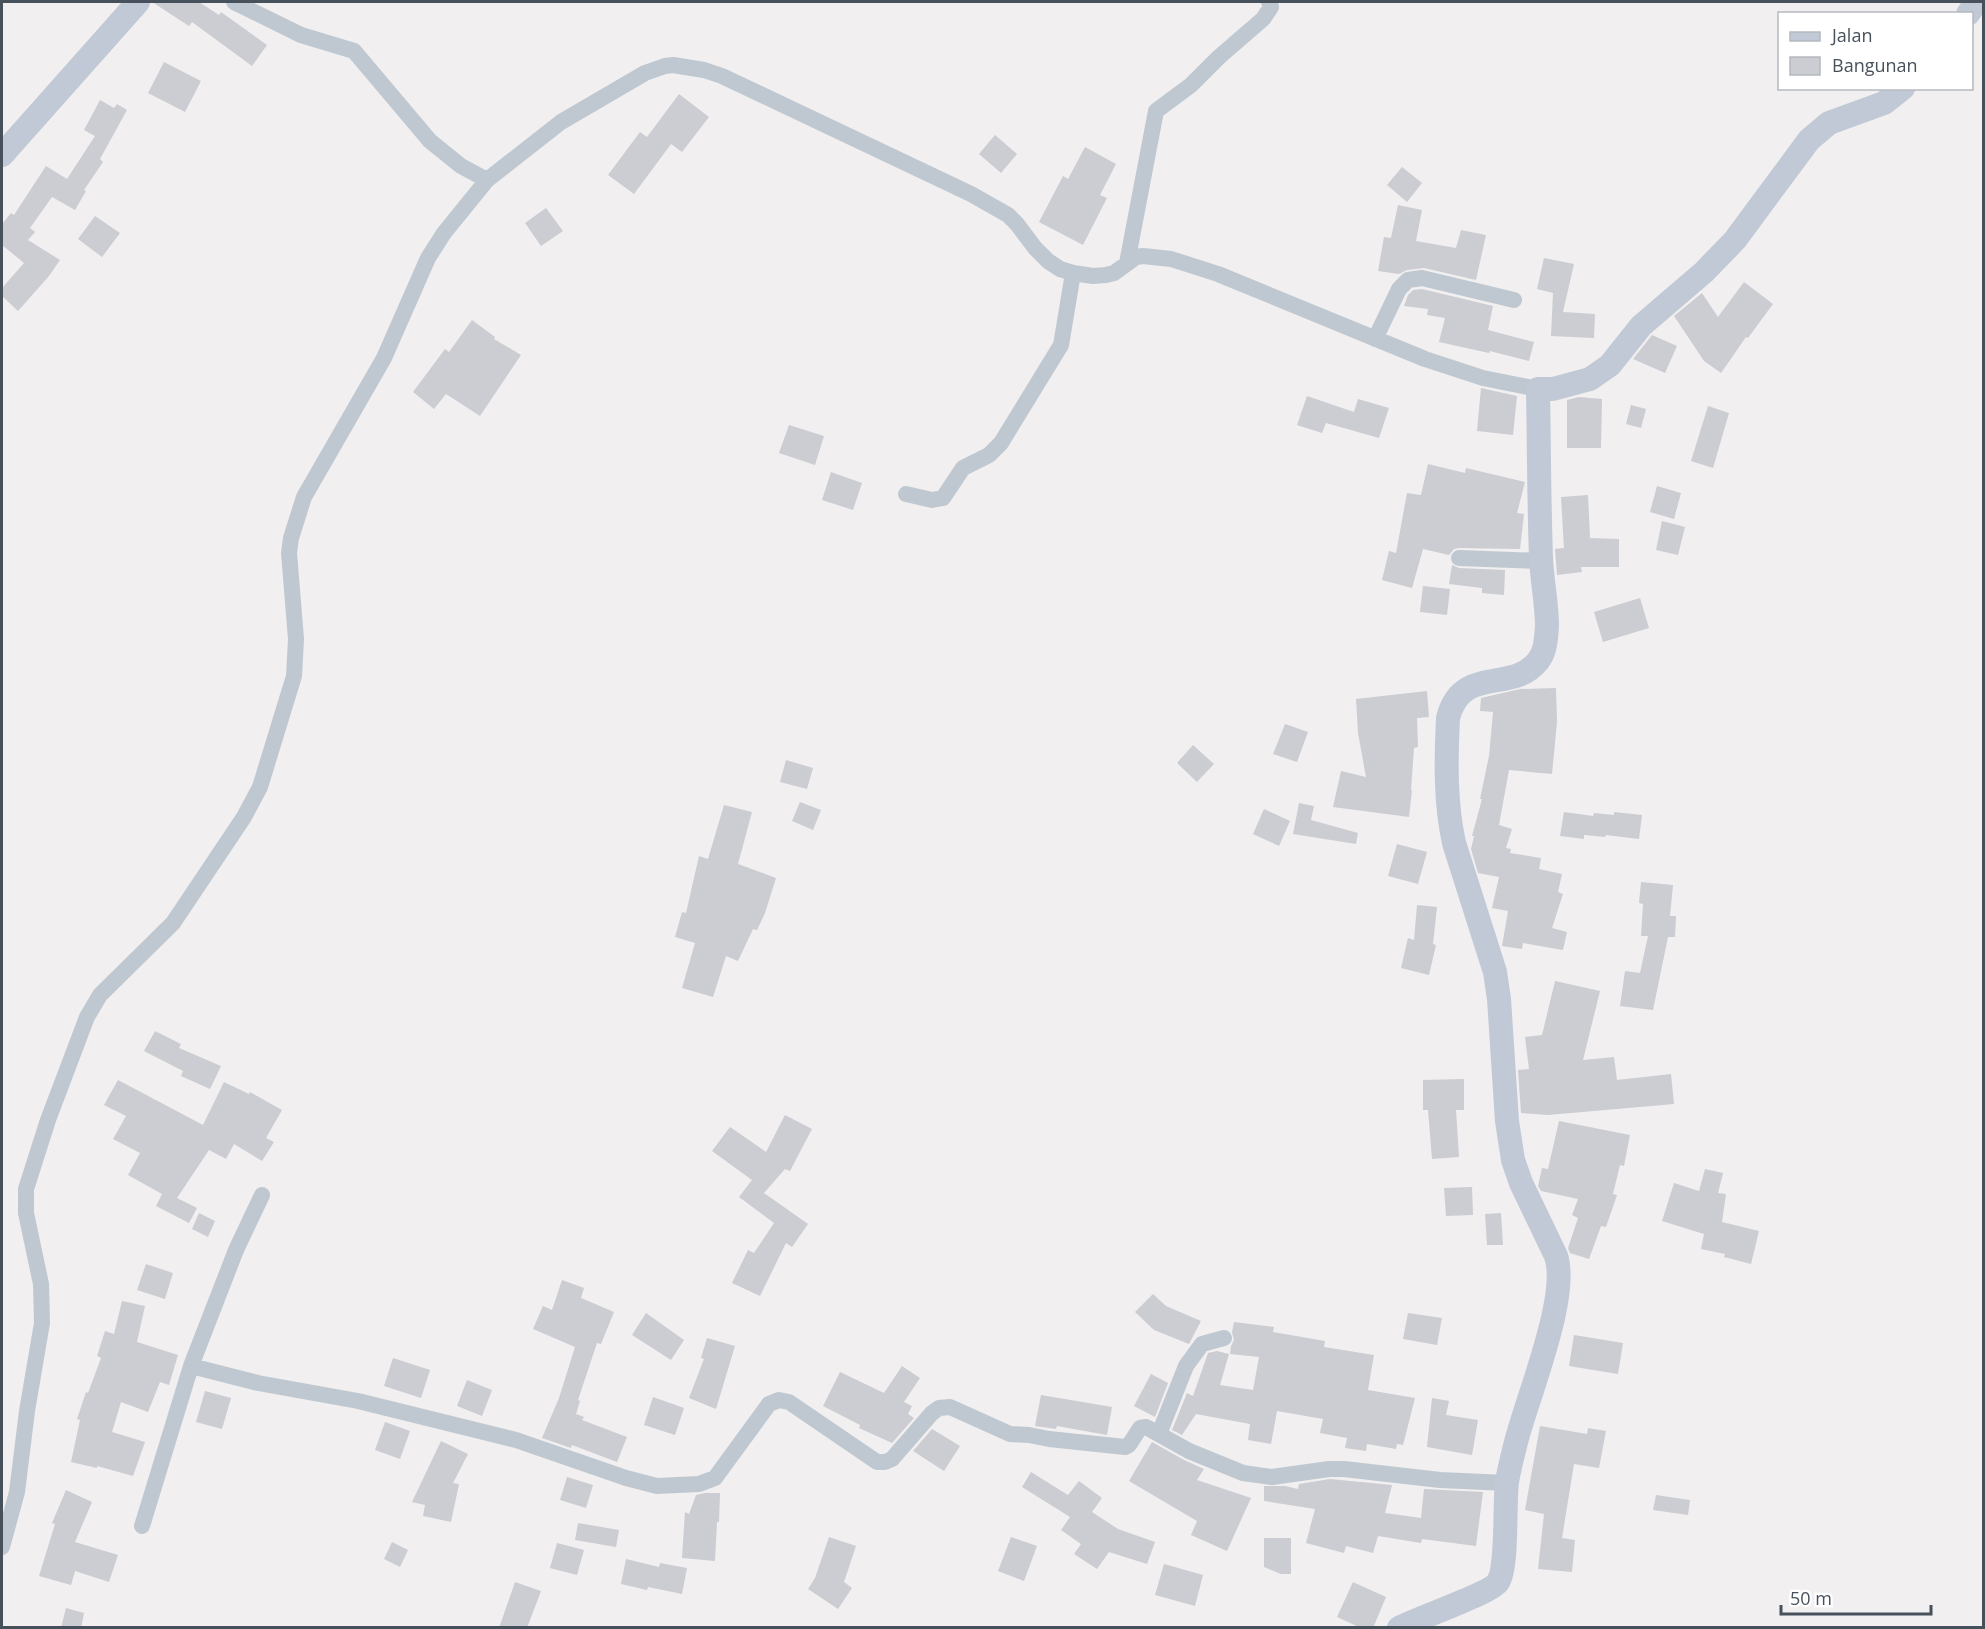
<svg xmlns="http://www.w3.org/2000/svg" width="1985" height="1629" viewBox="0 0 1985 1629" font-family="'Open Sans',sans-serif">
<rect width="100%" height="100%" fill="#f1efef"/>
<path fill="#cbcdd3" d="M152,2H199L219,15L221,12L267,45L252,66L192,22L189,26Z
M164,62L201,81L185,112L148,93Z
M679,94L709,117L682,152L671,144L634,194L608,175L640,132L647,137Z
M100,100L114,108L117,104L127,110L100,159L103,162L84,190L86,191L75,210L52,197L30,228L35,232L28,240L60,260L49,276L18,311L2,296V288L24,263L2,245V224L11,213L14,215L46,166L67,179L95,136L84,130Z
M995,135L1017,154L1001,173L979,154Z
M1085,147L1116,164L1100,195L1107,198L1083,245L1039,222L1063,176L1068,179Z
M1402,167L1422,183L1407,202L1387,185Z
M1398,205L1422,210L1416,241L1456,248L1461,230L1486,235L1476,280L1424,268L1407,270L1399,274L1378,271L1384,237L1391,238Z
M546,208L563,231L541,246L525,223Z
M95,216L120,233L102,257L78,239Z
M1544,258L1574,264L1563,312L1595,314L1594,338L1551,336L1553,293L1537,289Z
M1744,282L1773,304L1748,338L1746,337L1721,373L1704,361L1674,316L1702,293L1718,317Z
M1422,289L1493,306L1488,330L1534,342L1529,361L1490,351L1489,353L1439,342L1445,318L1427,315L1428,309L1404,306L1408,295L1413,290Z
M472,320L495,337L494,339L521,355L480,416L446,394L434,409L413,392L445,349L449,352Z
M1652,335L1677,346L1665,373L1633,359Z
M1481,388L1517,396L1513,435L1477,431Z
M1307,396L1354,412L1358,399L1389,408L1379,438L1326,423L1322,433L1297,425Z
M1579,397L1602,399L1601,448H1567V400Z
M1631,405L1646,409L1641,428L1626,424Z
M1708,406L1729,413L1713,468L1691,461Z
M789,425L824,436L815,465L779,453Z
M1428,464L1465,473L1466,468L1525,482L1517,513L1524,514L1520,549L1459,548L1454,549L1449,555L1423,549L1412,588L1382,580L1389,551L1396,553L1407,493L1421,495Z
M831,472L862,483L853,510L822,500Z
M1657,486L1681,493L1674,519L1650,512Z
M1588,495L1590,538L1619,539V567H1581L1582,572L1557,575L1555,549L1564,548L1561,497Z
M1662,521L1685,527L1678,555L1656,550Z
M1452,565L1459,568L1505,570L1504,595L1482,593V588L1449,584Z
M1423,586L1450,589L1447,615L1420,612Z
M1640,598L1649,628L1603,642L1594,612Z
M1556,688L1557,722L1552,774L1509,770L1499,825L1512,829L1506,848L1511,849L1510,853L1541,858L1539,869L1562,874L1558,892L1563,894L1552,928L1567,932L1563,950L1523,943L1522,949L1502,946L1508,911L1492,908L1499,877L1478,873L1471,849L1474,836H1472L1482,799H1480L1489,756L1493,712L1480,711L1481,698L1520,689Z
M1427,691L1429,717L1417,718L1418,747L1414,748L1411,790H1412L1409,817L1333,807L1341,771L1366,777L1358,733L1356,699Z
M1285,724L1308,732L1297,762L1273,754Z
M1193,745L1214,764L1197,782L1177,763Z
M786,760L813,768L807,789L780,782Z
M800,802L821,810L813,830L792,821Z
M1299,803L1314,806L1311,820L1358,833L1356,844L1293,834Z
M724,805L752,812L738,864L776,878L765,913L757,930L753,929L738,961L726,956L713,997L682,988L695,943L675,937L682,912L686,913L699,856L708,859Z
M1264,809L1290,821L1279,846L1253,834Z
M1564,812L1593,816L1594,813L1614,815V812L1642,815L1639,839L1606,835L1605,837L1584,835V839L1560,836Z
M1397,844L1427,852L1418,884L1388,876Z
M1641,882L1673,885L1670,916H1676L1675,937H1668L1653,1010L1620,1006L1625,971L1640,973L1648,936H1641L1643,904L1639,903Z
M1417,905L1437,907L1433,944L1436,945L1429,975L1401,968L1408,938L1414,940Z
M1555,981L1600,991L1583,1060L1614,1057L1617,1080L1671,1074L1674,1104L1548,1115L1521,1113L1518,1070L1529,1069L1525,1037L1542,1035Z
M155,1031L181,1044L179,1048L221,1066L210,1089L181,1076L183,1071L144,1051Z
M1464,1079V1110H1456L1459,1157L1432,1159L1428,1110H1423V1080Z
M118,1080L203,1125L224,1082L249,1094L250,1092L282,1110L266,1138L274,1142L262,1161L234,1144L226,1159L209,1150L177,1198L197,1208L189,1223L156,1206L162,1194L128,1175L140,1153L113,1139L126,1116L104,1105Z
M785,1115L812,1129L790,1171L785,1169L764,1193L808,1224L792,1247L786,1243L760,1296L732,1283L748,1250L754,1253L774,1223L739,1197L752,1180L712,1151L730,1127L766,1152Z
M1559,1121L1630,1135L1624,1166L1620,1165L1613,1194L1617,1195L1606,1227L1601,1226L1589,1259L1570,1253L1568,1248L1578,1218L1572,1215L1578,1199L1541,1191L1538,1186L1542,1168L1548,1169Z
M1705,1169L1723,1173L1718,1193L1726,1194L1722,1222L1759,1231L1751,1264L1724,1257L1725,1254L1701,1249L1704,1234L1662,1221L1674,1183L1699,1191Z
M1472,1187L1473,1215L1446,1216L1444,1188Z
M199,1213L215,1221L208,1237L192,1229Z
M1501,1213L1503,1245H1487L1485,1214Z
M146,1264L173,1273L165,1299L137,1290Z
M562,1280L584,1288L581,1298L614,1312L601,1344L597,1343L578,1400L580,1401L576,1414L584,1417L582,1420L627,1437L617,1462L572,1445L571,1448L542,1438L559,1398L575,1347L533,1329L543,1306L552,1310Z
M1153,1294L1166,1306L1201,1321L1189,1344L1154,1330L1135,1312Z
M122,1301L145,1306L137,1342L178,1355L169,1385L160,1382L148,1412L121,1402L112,1432L145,1442L133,1476L97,1466V1468L71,1462L80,1420L77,1419L86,1392L88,1393L101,1358L97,1356L105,1331L114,1334Z
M646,1313L684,1340L671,1360L632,1335Z
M1408,1313L1442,1318L1437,1345L1403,1339Z
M1234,1322L1274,1327L1273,1332L1325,1341L1324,1347L1374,1355L1368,1390L1415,1398L1403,1445L1397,1444L1396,1449L1367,1444L1366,1451L1345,1448L1347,1438L1320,1433L1323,1419L1277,1411L1271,1444L1248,1440L1250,1424L1196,1414L1182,1435L1172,1430L1187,1393L1193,1396L1208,1353L1217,1351L1229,1354L1220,1385L1253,1390L1259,1357L1230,1354L1231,1346L1234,1340L1232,1332Z
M1574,1335L1623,1343L1618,1374L1569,1366Z
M707,1338L735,1346L716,1409L689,1398L704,1359L701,1358Z
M393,1358L430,1370L421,1398L384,1386Z
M902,1366L920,1378L904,1402L912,1406L908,1414L914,1418L892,1443L859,1428L860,1425L823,1406L840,1372L884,1393Z
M1151,1374L1168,1383L1155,1417L1134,1406Z
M467,1380L492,1390L482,1416L457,1406Z
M205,1391L231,1398L222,1429L196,1422Z
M1041,1395L1112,1407L1107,1435L1057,1426L1056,1429L1035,1426Z
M653,1397L684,1408L675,1435L644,1425Z
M1432,1398L1449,1401L1446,1415L1478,1420L1472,1455L1427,1447Z
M385,1422L410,1431L400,1459L375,1450Z
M1540,1426L1587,1434L1588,1428L1606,1431L1599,1468L1574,1464L1562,1538L1575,1540L1572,1572L1538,1569L1544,1514L1525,1510Z
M932,1429L960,1446L944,1471L913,1451Z
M441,1441L468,1454L453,1483L459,1484L451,1522L423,1516L425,1505L412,1502Z
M1152,1442L1184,1460L1204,1469L1197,1480L1251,1498L1227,1551L1191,1535L1197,1521L1129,1481Z
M1031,1472L1068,1495L1079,1481L1102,1498L1092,1512L1118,1529L1155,1542L1147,1564L1109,1552L1097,1569L1074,1554L1081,1544L1061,1530L1070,1517L1022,1487Z
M567,1477L593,1485L586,1508L560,1500Z
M1330,1479L1392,1485L1385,1513L1421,1518L1424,1489L1483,1492L1476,1546L1422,1539L1421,1543L1378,1536L1373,1553L1346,1546L1344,1553L1306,1543L1315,1509L1264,1501V1486H1285L1298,1489L1299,1484Z
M66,1490L92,1502L75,1542L118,1555L109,1582L75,1571L71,1585L39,1576L55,1524L52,1523Z
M705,1493H720L719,1522H717L715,1561L682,1558L685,1512L689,1514L696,1495Z
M1656,1495L1690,1500L1688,1515L1653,1510Z
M578,1523L619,1530L616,1547L575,1540Z
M829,1537L856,1546L844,1582L852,1588L838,1609L808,1589L815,1578Z
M1011,1537L1037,1546L1024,1581L998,1571Z
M1264,1538H1291V1574H1281L1264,1567Z
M392,1542L408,1550L400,1567L384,1559Z
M557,1543L584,1550L577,1575L550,1568Z
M626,1559L659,1567L660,1563L687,1568L682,1594L648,1587L647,1590L621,1584Z
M1164,1564L1203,1575L1195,1606L1155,1595Z
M515,1582L541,1591L527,1628H499Z
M1353,1582L1386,1597L1373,1628H1361L1337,1617Z
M66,1608L84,1613L81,1628H61Z"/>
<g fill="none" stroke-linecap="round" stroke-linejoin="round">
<path stroke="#bfc8d0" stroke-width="16" d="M234,2L301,35L354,51L430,141L461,166L487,180L561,122L645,73L665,66L673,65L704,70L722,76L971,194L1008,215L1017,224L1035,248L1048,261L1060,269L1073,273L1093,276L1106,275L1114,273L1136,257L1143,256L1171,259L1218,274L1425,359L1483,378L1538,389
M1127,263L1156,111L1191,85L1219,57L1263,19L1271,7L1269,2
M1375,339L1399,289L1408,280L1422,278L1514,300
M906,494L932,500L943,498L963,468L989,455L1001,443L1061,345L1073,273
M1459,558L1541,561
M262,1195L236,1250L191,1366L258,1383L358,1401L516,1440L626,1478L657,1486L699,1484L715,1478L769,1404L779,1400L789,1402L877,1462H885L892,1459L932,1413L939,1408L950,1407L1010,1434L1029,1435L1049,1439L1125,1447L1129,1445L1140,1428L1146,1427L1189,1451L1243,1473L1272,1477L1329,1469H1344L1440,1480L1507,1483
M1159,1434L1186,1366L1202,1344L1224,1338
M142,1526L191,1366
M2,1547L17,1492L27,1411L42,1323L41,1284L26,1213V1189L48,1120L87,1017L100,995L173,923L244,817L260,787L294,676L296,639L289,553L291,538L304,497L384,358L428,258L444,233L487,180"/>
<path stroke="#c0c9d5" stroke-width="24" d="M1968,14L1976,2
M2,155L138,2
M1399,1628C1416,1619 1491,1593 1498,1582C1508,1567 1504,1504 1507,1482C1509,1470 1512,1458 1515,1446C1526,1400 1570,1297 1556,1256L1521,1183L1513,1160L1507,1121L1499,999L1495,972L1454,843C1445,802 1446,760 1448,718C1462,664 1512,694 1538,661C1546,651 1546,638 1547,626C1547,604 1542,581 1541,558C1539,502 1539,445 1538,389H1553L1590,379L1610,365L1641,326L1704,272L1735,240L1809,140L1829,123L1884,103L1903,88"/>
</g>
<rect width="1985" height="1629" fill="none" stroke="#47515c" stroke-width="6"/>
<rect x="1778" y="12" width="195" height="78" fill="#ffffff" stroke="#b5b9be" stroke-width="1.5"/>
<rect x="1790" y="32" width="30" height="9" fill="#c0c9d5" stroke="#b5b9be" stroke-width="1.5"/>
<text x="1832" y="42" font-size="18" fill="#47515c">Jalan</text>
<rect x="1790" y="57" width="30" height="18" fill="#cbcdd3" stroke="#b5b9be" stroke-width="1.5"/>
<text x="1832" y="72" font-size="18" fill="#47515c">Bangunan</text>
<path d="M1781 1605v9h150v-9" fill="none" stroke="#47515c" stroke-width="3"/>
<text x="1790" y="1605" font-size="18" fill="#47515c" stroke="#ffffff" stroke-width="4.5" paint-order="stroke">50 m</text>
</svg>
